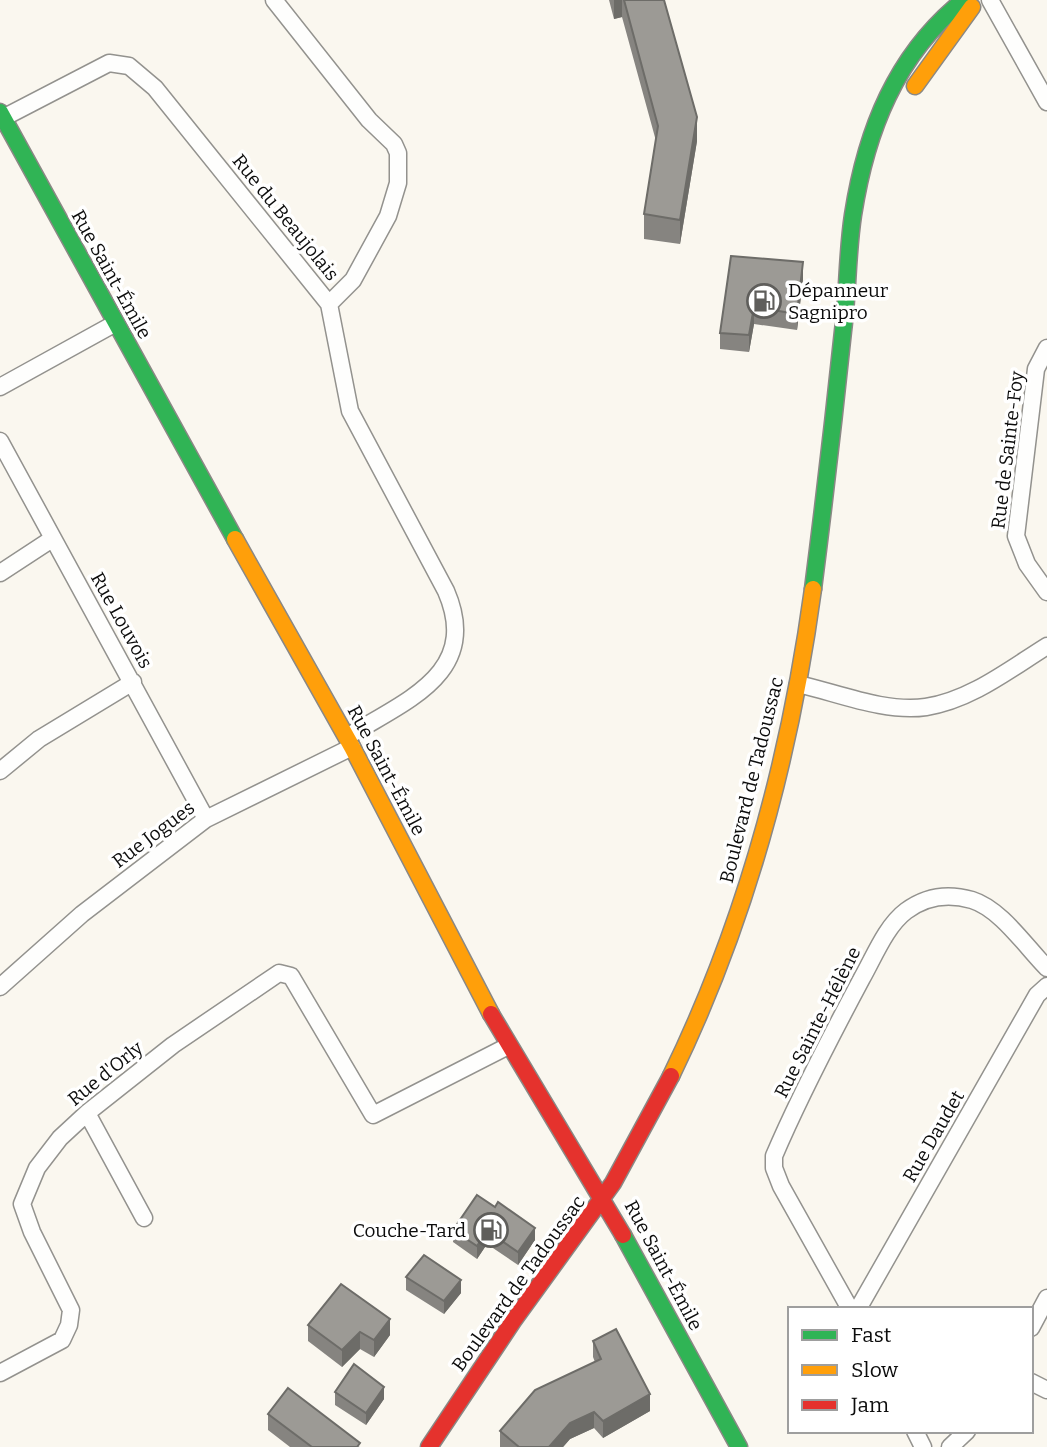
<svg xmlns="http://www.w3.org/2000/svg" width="1047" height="1447" viewBox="0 0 1047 1447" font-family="Bitter,serif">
<rect width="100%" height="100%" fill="#faf7ef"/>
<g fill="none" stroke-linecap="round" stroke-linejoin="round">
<g stroke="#93928e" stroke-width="19">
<path id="street" d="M274,0L369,120L394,144L398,153V183L388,216L353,280L329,304
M990,0L1047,102
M3,118L109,63L129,66L155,88L329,304L350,411L446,591C482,674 404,701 347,737
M1047,348L1036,369L1016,536L1027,564L1047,592
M0,387L114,324
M0,441L206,819
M0,573L52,539
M798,684C838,693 885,713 926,707C971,700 1010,669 1047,646
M0,771L39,739L133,682
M0,987L82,914L206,819L352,747
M87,1113L144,1218
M850,1309L781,1186L774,1168V1156C800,1095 831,1036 862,978C874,957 886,926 906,911C926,896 948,893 972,900C1001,909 1026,947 1047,968
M858,1309L1037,995L1047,986
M1031,1328L1047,1298
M0,1373L62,1340L69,1325L71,1310L32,1232L22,1204L37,1168L60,1138L87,1113L173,1045L279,973L291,976L373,1115L508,1046
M1031,1382L1047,1390
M915,1431L923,1447
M950,1447L967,1431"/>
</g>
<g stroke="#8a8885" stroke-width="19">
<path id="fast" d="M0,112L235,539
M813,589C824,503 834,417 843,331C848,293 847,254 853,215C866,131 896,54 964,0
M623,1235L739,1447"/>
</g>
<g stroke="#8a8885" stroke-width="19">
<path id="slow" d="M915,86L972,7
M235,539L352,747L491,1014
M671,1076C746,922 790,758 813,589"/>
</g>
<g stroke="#8a8885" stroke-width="19">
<path id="jam" d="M491,1014L623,1235
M429,1447L513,1321L613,1183L671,1076"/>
</g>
<use href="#street" stroke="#fefefd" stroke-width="16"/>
<use href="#fast" stroke="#30b455" stroke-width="16"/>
<use href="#slow" stroke="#ff9f0a" stroke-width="16"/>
<use href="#jam" stroke="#e5322d" stroke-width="16"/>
</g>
<path fill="#868480" d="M609,0H664L697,141L680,244L644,239V214L656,141L622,17L614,19Z
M731,256L803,279L797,330L754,324L749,352L720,349V333Z
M477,1195L535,1240L518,1265L487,1244L477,1259L453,1242V1230Z
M406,1277L461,1293L444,1314L406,1290Z
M308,1325L390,1335L374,1357L360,1349L342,1367L308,1341Z
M593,1341L650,1411L603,1438L594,1428L570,1439L563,1447H500V1431L595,1362L593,1357Z
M335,1392L384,1399L366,1425L335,1405Z
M268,1414L360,1447H290L268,1430Z"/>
<path fill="#6d6c68" d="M614,0H622V17L614,19Z
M697,117V141L680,244V220Z
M803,262V279L797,330V314Z
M754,307V324L749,352V335Z
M535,1228V1240L518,1265V1252Z
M487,1231V1244L477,1259V1246Z
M461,1280V1293L444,1314V1301Z
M390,1319V1335L374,1357V1340Z
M360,1332V1349L342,1367V1350Z
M384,1387V1399L366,1425V1413Z
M650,1394V1411L603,1438V1421Z
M594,1412V1428L570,1439L563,1447H549L570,1423Z"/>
<path fill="#9c9a95" stroke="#6d6c68" stroke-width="2" d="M624,0H664L697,117L680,220L644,214L658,126Z
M731,256L803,262L797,314L754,307L749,335L720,333Z
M477,1195L495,1207L498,1202L535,1228L518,1252L487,1231L477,1246L453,1230Z
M424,1255L461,1280L444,1301L406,1277Z
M341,1284L390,1319L374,1340L360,1332L342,1350L308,1325Z
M616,1329L650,1394L603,1421L594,1412L570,1423L549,1447H519L500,1431L535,1390L601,1359L593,1341Z
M354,1364L384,1387L366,1413L335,1392Z
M288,1388L360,1443L357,1447H312L268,1414Z"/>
<defs>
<g id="fuel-ring" transform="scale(1.75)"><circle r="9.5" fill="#fff" stroke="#5f5e5b" stroke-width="1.5"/><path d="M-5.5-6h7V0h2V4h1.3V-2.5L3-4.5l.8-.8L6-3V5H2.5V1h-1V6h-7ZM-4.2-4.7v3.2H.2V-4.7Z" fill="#5f5e5b"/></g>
</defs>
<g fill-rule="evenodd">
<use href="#fuel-ring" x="764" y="301"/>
<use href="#fuel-ring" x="491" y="1230"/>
</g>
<g text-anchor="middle" stroke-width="7" stroke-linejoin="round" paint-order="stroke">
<g font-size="19" fill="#0c0c0c" stroke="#fff">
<text transform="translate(286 217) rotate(51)" y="7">Rue du Beaujolais</text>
<text transform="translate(112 274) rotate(61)" y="7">Rue Saint-Émile</text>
<text transform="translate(1007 450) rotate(-83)" y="7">Rue de Sainte-Foy</text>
<text transform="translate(122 620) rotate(61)" y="7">Rue Louvois</text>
<text transform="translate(387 770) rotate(62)" y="7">Rue Saint-Émile</text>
<text transform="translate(751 780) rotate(-76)" y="7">Boulevard de Tadoussac</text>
<text transform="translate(153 834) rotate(-37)" y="7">Rue Jogues</text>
<text transform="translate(817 1022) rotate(-63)" y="7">Rue Sainte-Hélène</text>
<text transform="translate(105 1073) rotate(-39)" y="7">Rue d'Orly</text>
<text transform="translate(933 1136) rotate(-60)" y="7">Rue Daudet</text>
<text transform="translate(664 1265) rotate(62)" y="7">Rue Saint-Émile</text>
<text transform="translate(518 1283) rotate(-54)" y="7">Boulevard de Tadoussac</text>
</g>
<g font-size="19" fill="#0c0c0c" stroke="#fff" text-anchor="start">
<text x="788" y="297">Dépanneur<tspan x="788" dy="22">Sagnipro</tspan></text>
<text x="466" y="1237" text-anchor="end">Couche-Tard</text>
</g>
</g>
<rect x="788" y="1307" width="245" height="126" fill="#ffffff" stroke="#9e9e9e" stroke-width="2"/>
<rect x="802" y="1330" width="35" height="10" fill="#30b455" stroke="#9e9e9e" stroke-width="2"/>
<text x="851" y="1342" font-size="21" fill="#0c0c0c">Fast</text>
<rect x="802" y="1365" width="35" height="10" fill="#ff9f0a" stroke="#9e9e9e" stroke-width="2"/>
<text x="851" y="1377" font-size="21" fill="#0c0c0c">Slow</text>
<rect x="802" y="1400" width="35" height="10" fill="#e5322d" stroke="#9e9e9e" stroke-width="2"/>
<text x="851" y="1412" font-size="21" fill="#0c0c0c">Jam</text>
</svg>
